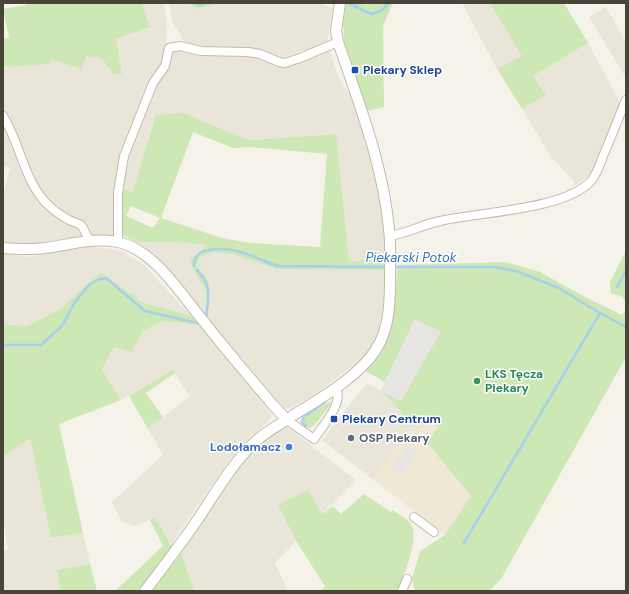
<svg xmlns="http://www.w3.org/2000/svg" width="629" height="594" viewBox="0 0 629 594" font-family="'DM Sans',sans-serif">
<rect width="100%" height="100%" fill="#f5f2ea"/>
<path fill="#e9e5d9" d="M142,3H164L167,23L166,51L163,66L125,144L114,239L85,236L25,245L3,242V195L10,168L3,165V67L50,64L51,59L86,56L101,58L114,74H122L116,39L150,27Z
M169,3H188L197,9L221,3H318L333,8L327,43L280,58L201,48L184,41L173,24Z
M462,3H490L523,56L497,69Z
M606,7L626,42V78L589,17Z
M588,43L621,104L591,173L574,187V181L551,157L522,109L545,95L533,76Z
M185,49L201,55L249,56L284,66L330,51L339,79L353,98L371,161L381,200L385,234L386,261L349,262L336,134L249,140L183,113L133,192L121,188L126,157L157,79L171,50Z
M136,242H173L208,245L190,260L194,271L206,291L205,315L169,270L155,256Z
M85,246L123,251L145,266L190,315L144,303L102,273L93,278L62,308L27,326L3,324V253L29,257Z
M213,252L236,255L275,269L386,270L383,312L375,344L362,359L317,393L290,409L284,408L208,318L209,282L196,265L201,257Z
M161,321L199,325L271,414V419L245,442L228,462L175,538L172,547L155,517L136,526L122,522L112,502L163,455L148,429L190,396L172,370L121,400L102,369L114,347L132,352L142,332Z
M367,383L381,391L415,426L372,479L322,440Z
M286,426L356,480L322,514L278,505L296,541L275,563L288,591H194L181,552L220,493L252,450L271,434Z
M30,439L51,538L83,533L90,564L57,570L61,591H3V551L8,550L3,516V456Z"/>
<path fill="#eee8d5" d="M422,417L438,427L427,443L471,496L445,535L372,479Z"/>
<path fill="#cde8b4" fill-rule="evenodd" d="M27,3H142L150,27L116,39L122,74H114L101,58L86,56L82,69L51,59V64L3,67V39L9,38L3,9L26,5Z
M188,3H221L197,9Z
M346,3H362L368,5L372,3H393L383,26L384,107L367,111L344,41L343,24Z
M490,3H564L588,43L533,76L546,95L522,109L497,69L522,56Z
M183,113L249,140L336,134L349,261H386V270L275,269L236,255L213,252L201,257L196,265L209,282L208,318L205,315L206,291L194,271L190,260L207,245L173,242H136L121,234V188L133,192L156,115ZM193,132L233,148L252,147L327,154L320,247L251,243L222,238L161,218ZM131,206L160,218L153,228L126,216Z
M626,251V303L622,296L611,294L610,282Z
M506,262L540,272L585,297L622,315L626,309V357L501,579L489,591H415L412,579L420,551L445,535L471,496L427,443L438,427L422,417L415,426L381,391L401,401L415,319L385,382L364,370C373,361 382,351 387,338C396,316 395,289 398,265Z
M102,273L144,303L190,315L199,325L161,321L142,332L132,352L114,347L102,369L121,400L59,424L83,533L51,538L30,439L3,456V324L27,326L62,308L93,278Z
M172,370L175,373L146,393L163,417L148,429L129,396Z
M329,402L331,404L314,426L309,428L303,420L305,417Z
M308,490L322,514L333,506L341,514L364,494L391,512L393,510C398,514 406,518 410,523C421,536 403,576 398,591H321L325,586L296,541L278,505Z
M155,517L172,547L140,591H115L163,546L150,520Z
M181,552L194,591H152L173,559L176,561Z
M90,564L97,591H61L57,570Z"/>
<path fill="#e7e5e2" d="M415,319L441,332L401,401L381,391Z
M408,446L418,454L399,476L389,468Z"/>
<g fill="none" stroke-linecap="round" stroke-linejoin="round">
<path stroke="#a8cef0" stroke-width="2.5" d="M195,3L199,5L204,3
M348,3L371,14L381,11L389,3
M194,266C194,263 195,260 196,257C203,247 227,248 237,251C251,254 264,262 278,266L387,267
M392,267H494L516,271L559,288L591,308L626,327
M197,270C212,285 209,296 206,316
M617,287L626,271
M3,345H41L62,326L75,302L89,285L100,279L106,278L145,311L197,323
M307,415L325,402
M304,416L302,422L306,426
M464,543L600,313"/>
<g stroke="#c0bbad" stroke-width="10">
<path id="minor" d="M3,116C20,143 23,177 45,202C52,209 60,215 69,220C73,222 78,223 81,225C85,230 87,236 89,242
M390,236C407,233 422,225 440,221C478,212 565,210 591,181C597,174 600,165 603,156C611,138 618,119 626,100
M118,242V193L124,156L153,83L165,66L169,48L180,46L201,51L248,52L260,54L279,62L285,63L300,58L338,42
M287,420L314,439C323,425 344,404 336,387
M414,517L434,532
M402,591L407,579"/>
</g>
<g stroke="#c0bbad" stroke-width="12">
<path id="tertiary" d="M3,248C17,249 31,250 45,248C69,245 94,237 118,242C155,250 182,296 205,323C227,351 250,378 273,405L287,420
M145,591C163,567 181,544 198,519C216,492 233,462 257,440C267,431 281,424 292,416C318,400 348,383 369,359C389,336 390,308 390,279C390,262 391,246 389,229C383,165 359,103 338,42L336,31L340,3"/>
</g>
<use href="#minor" stroke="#fff" stroke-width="8"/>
<use href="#tertiary" stroke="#fff" stroke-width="10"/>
</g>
<g fill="#1a4fb4" stroke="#fff" stroke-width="1.5">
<rect x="351" y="66" width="8" height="8" rx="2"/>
<rect x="330" y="415" width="8" height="8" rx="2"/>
</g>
<circle fill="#2e9e5b" stroke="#fff" stroke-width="1.5" cx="477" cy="381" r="4"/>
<circle fill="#5c6f8a" stroke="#fff" stroke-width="1.5" cx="351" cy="438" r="4"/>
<circle fill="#3f7fe0" stroke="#fff" stroke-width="1.5" cx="289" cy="447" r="4"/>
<g text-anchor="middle" stroke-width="3" stroke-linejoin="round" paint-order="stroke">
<g font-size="12" font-weight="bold" fill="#164399" stroke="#fff" text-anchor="start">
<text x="363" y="74">Piekary Sklep</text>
<text x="342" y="423">Piekary Centrum</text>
</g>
<g font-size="12" font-weight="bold" fill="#27864d" stroke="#fff" text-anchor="start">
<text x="485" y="378">LKS Tęcza<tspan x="485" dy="14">Piekary</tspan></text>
</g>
<g font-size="12" font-weight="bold" fill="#4e5e75" stroke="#fff" text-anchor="start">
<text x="359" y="442">OSP Piekary</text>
</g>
<g font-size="12" font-weight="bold" fill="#366cbe" stroke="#fff" text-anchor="end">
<text x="281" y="451">Lodołamacz</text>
</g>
<g font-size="13" font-style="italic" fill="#3274b5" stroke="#fff">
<text x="411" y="262">Piekarski Potok</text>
</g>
</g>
<rect width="629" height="594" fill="none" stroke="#494438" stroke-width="8"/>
</svg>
